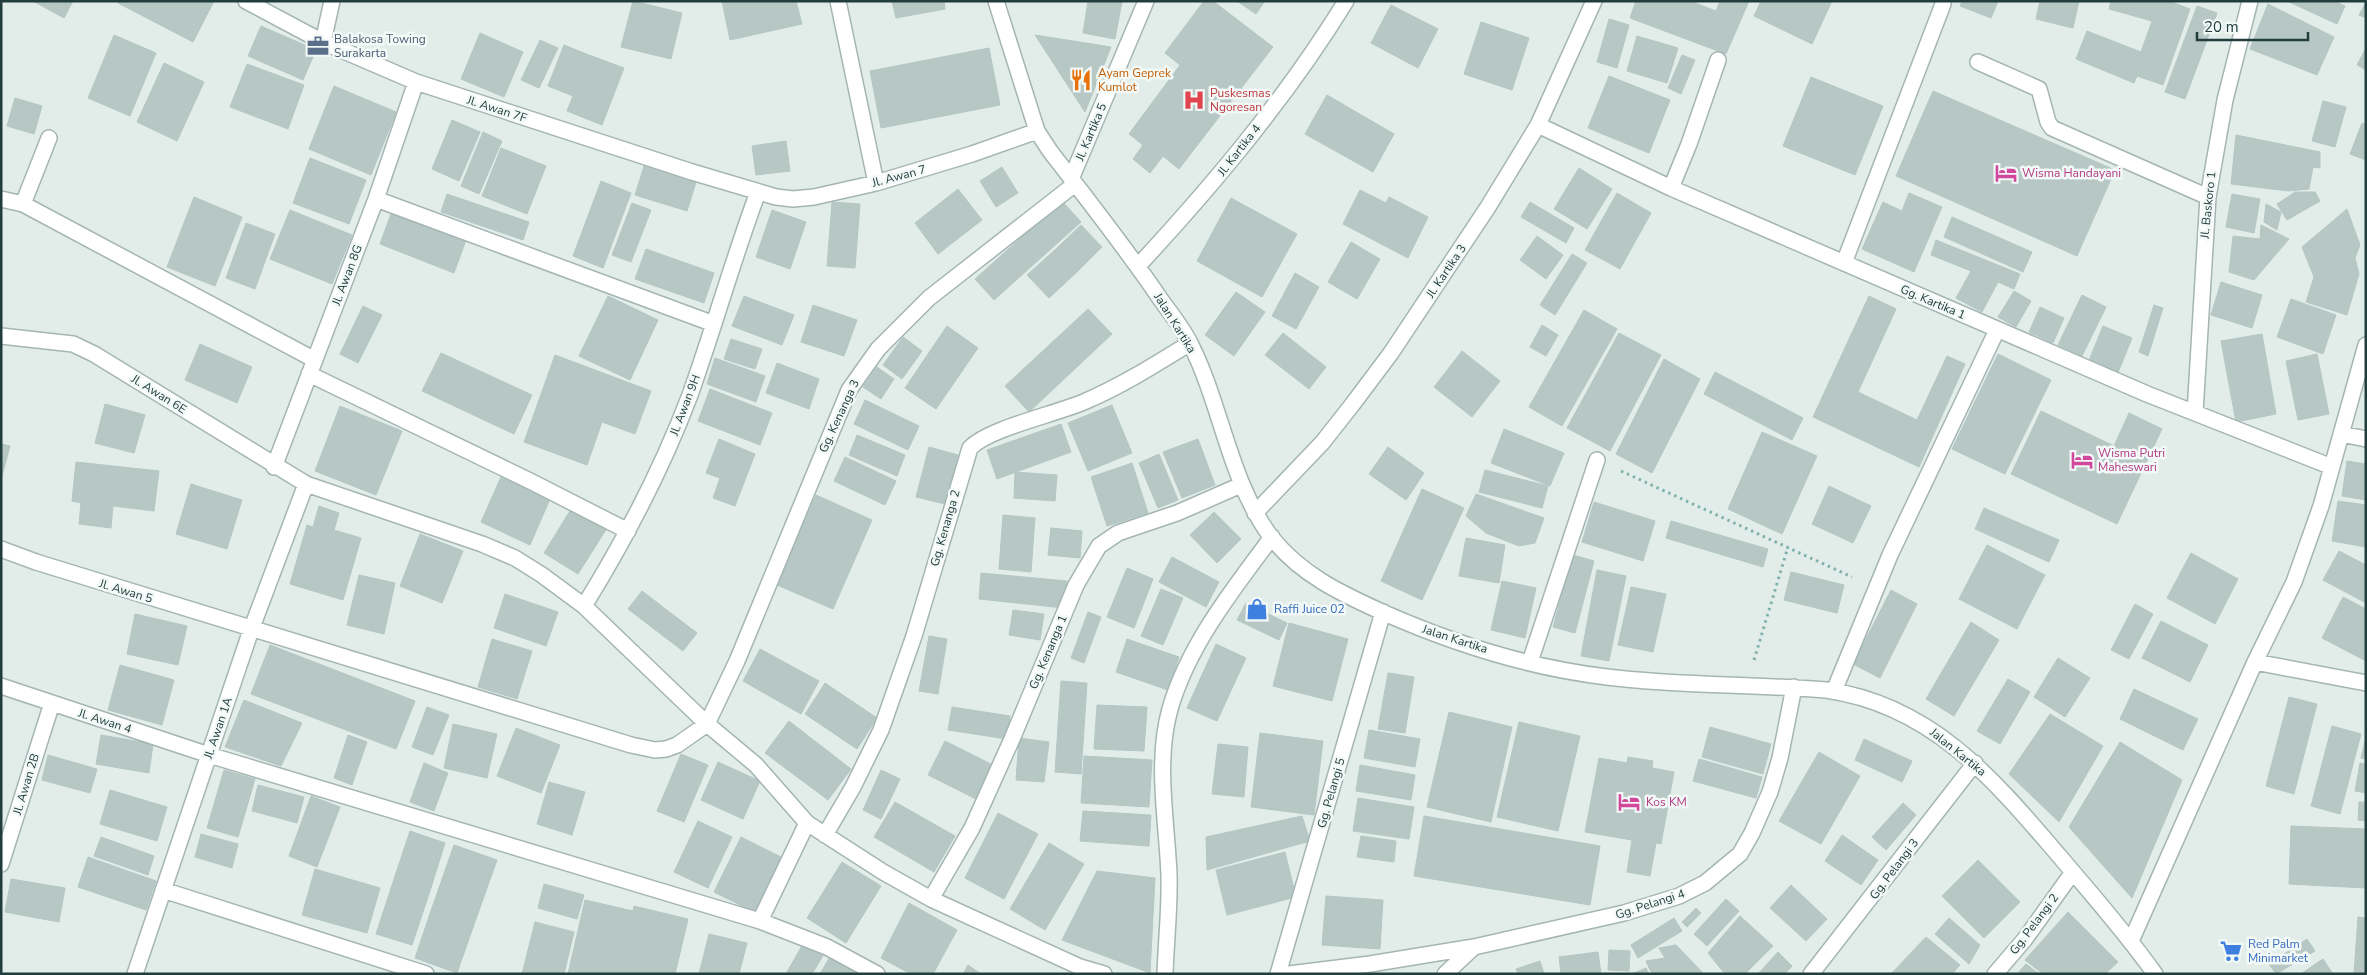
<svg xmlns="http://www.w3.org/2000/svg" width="2367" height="975" viewBox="0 0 2367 975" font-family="'Nunito Sans',sans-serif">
<rect width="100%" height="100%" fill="#e2edea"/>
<path fill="#b7c8c4" stroke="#b4c7c3" d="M33,1H73L64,18Z
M119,1H214L193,42L118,3Z
M633,1L682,13L671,59L621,47Z
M722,1H796L802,24L730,40Z
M892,1H944L945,9L896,18Z
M1088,1H1122L1115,39L1083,33Z
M1204,1H1213L1273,47L1179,169L1163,156L1150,173L1133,159L1143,145L1129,134L1180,65L1165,53Z
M1237,1H1265L1256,14Z
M1636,1H1690L1716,11L1720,1H1749L1726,54L1630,18Z
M1761,1H1832L1812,44L1754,16Z
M1962,1H1998L1991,18L1960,6Z
M2040,1H2079L2073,28L2036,19Z
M2111,1H2169L2190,9L2163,85L2137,76L2134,83L2076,59L2087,31L2141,52L2152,21L2109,9Z
M2287,1H2334L2345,6L2337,24Z
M2366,2V18L2359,15Z
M2268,4L2334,37L2317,75L2250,49Z
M1391,5L1438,29L1418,68L1371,43Z
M2197,6L2217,13L2185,99L2165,92Z
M1609,19L1629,25L1617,68L1597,62Z
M1481,22L1529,38L1512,90L1464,74Z
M261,26L316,50L303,80L248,56Z
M480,33L523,52L504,97L461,79Z
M114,35L156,53L130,116L88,98Z
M1035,35L1111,47L1085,112Z
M1637,36L1678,48L1667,83L1627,71Z
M540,40L558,48L539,88L521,80Z
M564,45L589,55L573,96L548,86Z
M989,48L1000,105L881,128L870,71Z
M2366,48V70L2357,65Z
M589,55L624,68L602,125L567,111Z
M1682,55L1695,60L1681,94L1668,88Z
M164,63L204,82L177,141L137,122Z
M247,64L304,85L288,129L230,107Z
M1609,76L1670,100L1649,153L1588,128Z
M1811,77L1883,106L1855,175L1783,146Z
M334,86L396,112L371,175L309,149Z
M1933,91L2115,170L2077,256L1896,176Z
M1327,95L1394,134L1373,172L1305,134Z
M15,98L42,106L34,134L7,126Z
M2323,101L2346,107L2335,147L2312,141Z
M452,120L480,132L459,181L432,169Z
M2362,123L2366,125V160L2350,154Z
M483,132L502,141L479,194L461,186Z
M2236,135L2320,152V168L2313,167L2309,189L2288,191L2231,184Z
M786,141L790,171L756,175L752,146Z
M501,148L546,166L527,214L482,196Z
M310,158L366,180L349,224L293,203Z
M645,163L697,179L687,211L635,195Z
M1002,167L1018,193L996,207L980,181Z
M1579,168L1612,189L1587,229L1554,209Z
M601,181L631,193L603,268L573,256Z
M958,189L982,220L938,254L915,223Z
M1360,190L1386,203L1389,197L1428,217L1408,258L1343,224Z
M2295,192H2315L2320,201L2287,220L2277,204Z
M1617,193L1651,213L1620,269L1585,250Z
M1909,193L1942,207L1914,272L1862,249L1883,202L1902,211Z
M447,194L529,222L523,240L441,212Z
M2232,194L2260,199L2254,233L2226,227Z
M194,197L242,217L215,286L167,267Z
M1231,198L1297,234L1262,297L1197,261Z
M1062,201L1081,222L994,300L975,279Z
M832,202L860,204L855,268L827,266Z
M1530,202L1574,228L1566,243L1521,217Z
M632,203L651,210L631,262L612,255Z
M2266,204L2281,212L2277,230L2264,222Z
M2347,209L2360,245L2355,258L2359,274L2347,315L2306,302L2314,277L2302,247Z
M290,210L352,235L332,284L270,259Z
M772,210L806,222L790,269L756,257Z
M392,211L466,240L454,273L380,244Z
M1952,217L2032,252L2023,272L1944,237Z
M246,223L275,234L255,289L226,278Z
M1081,225L1102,247L1078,271L1057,248Z
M2261,225L2289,239L2254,280L2229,272L2233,236L2260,239Z
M1537,236L1563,255L1546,279L1520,260Z
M1936,240L2020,274L2014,289L1998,282L1982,312L1956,298L1971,271L1931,255Z
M1351,242L1380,259L1357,299L1328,282Z
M1057,248L1078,271L1049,298L1027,275Z
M646,249L714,273L704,303L635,279Z
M1572,254L1587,263L1555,315L1540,305Z
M1295,273L1319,287L1296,329L1272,316Z
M2221,282L2262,295L2252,328L2211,315Z
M2014,291L2031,301L2016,327L1998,317Z
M1236,292L1265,312L1234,356L1205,335Z
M2082,295L2106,307L2082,356L2058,345Z
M608,296L658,320L630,380L579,356Z
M744,296L794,315L782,345L732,326Z
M1869,296L1896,309L1858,392L1917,420L1947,356L1965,364L1919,467L1813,417Z
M2291,299L2336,315L2323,354L2277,337Z
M813,305L857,320L844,356L801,342Z
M2154,305L2163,308L2148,356L2139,352Z
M363,306L382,315L358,363L340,354Z
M2040,307L2064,318L2053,343L2029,332Z
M1088,309L1112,334L1029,412L1005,386Z
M1584,310L1617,329L1562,426L1529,407Z
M1542,325L1558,335L1546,356L1530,347Z
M947,326L978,348L936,409L905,388Z
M2103,326L2132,338L2117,375L2088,363Z
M1283,333L1326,367L1309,389L1265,355Z
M1619,333L1661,355L1610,451L1567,428Z
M2262,334L2276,414L2236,422L2221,341Z
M903,337L922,351L902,379L883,365Z
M731,339L762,349L755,369L724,359Z
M200,344L252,367L237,403L185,380Z
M1462,351L1500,381L1472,417L1434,387Z
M441,353L532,395L514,434L422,391Z
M1998,354L2051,380L2005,474L1952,449Z
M2317,354L2329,414L2298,420L2286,361Z
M555,355L651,391L635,434L602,422L587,465L524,442Z
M715,358L765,376L756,402L707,384Z
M1664,359L1700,379L1652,473L1616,454Z
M777,363L819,379L809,409L766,393Z
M877,367L894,379L881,399L863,387Z
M1715,372L1803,418L1792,440L1704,394Z
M710,389L772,413L760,445L698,421Z
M865,400L919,426L908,450L854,424Z
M105,404L145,415L134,453L95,443Z
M1112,405L1132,453L1088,471L1068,423Z
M340,406L402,431L376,495L315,471Z
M2041,411L2114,446L2129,413L2162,429L2117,524L2011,474Z
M1061,424L1071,452L997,479L987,450Z
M1504,429L1564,453L1550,486L1491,463Z
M1762,432L1817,456L1782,534L1728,509Z
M857,435L905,455L897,476L849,455Z
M719,439L755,454L735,506L713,498L720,478L706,473Z
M1198,439L1215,485L1182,498L1163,452Z
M1,444L10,446L1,480Z
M929,447L958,455L945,504L916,497Z
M1388,447L1424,473L1406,500L1369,474Z
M1159,454L1178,500L1158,508L1139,463Z
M845,457L896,481L885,505L834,481Z
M2347,461L2366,464V500L2342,496Z
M76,462L159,471L154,511L113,506L111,528L79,524L81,503L72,501Z
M1132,463L1148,513L1107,526L1091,477Z
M1485,470L1548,486L1542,508L1479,492Z
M1015,472L1057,475L1055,501L1014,498Z
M501,477L550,499L530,545L481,522Z
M191,484L242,500L227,549L176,534Z
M1829,486L1871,506L1853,543L1812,524Z
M1422,489L1464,508L1422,600L1381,581Z
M1476,494L1544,518L1535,543L1519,546L1486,533L1466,516Z
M816,495L872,520L833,609L777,585Z
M2338,501L2366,505V547L2332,541Z
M1594,502L1655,521L1643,561L1582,542Z
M319,506L339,513L334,530L361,538L343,600L290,584L307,525L313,527Z
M573,506L607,528L578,574L544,553Z
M1984,508L2059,540L2049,562L1975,529Z
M1214,512L1241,539L1217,563L1190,535Z
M1003,515L1035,518L1031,572L999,569Z
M1671,521L1768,549L1763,567L1666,538Z
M1051,528L1082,531L1080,558L1048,555Z
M420,534L463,551L442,603L400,586Z
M1466,538L1505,545L1499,583L1459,576Z
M1987,545L2045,575L2017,629L1959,599Z
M2339,551L2366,565V603L2323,580Z
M2191,553L2238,579L2215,624L2167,598Z
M1573,555L1594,561L1575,633L1553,627Z
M1172,557L1219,582L1206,607L1159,582Z
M1127,568L1153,579L1134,628L1107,617Z
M1597,570L1626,576L1609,661L1581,656Z
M1791,572L1844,585L1837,613L1784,600Z
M981,573L1067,581L1064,608L979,599Z
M359,575L395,583L384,634L347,625Z
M1502,581L1536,588L1525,638L1491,630Z
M1631,587L1666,594L1653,652L1618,645Z
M1161,589L1183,598L1163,645L1141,636Z
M1891,590L1917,604L1880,678L1853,664Z
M642,591L697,633L683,651L628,609Z
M505,594L558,612L546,646L494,628Z
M2343,597L2366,609V661L2322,638Z
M1246,603L1287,623L1279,640L1237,620Z
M2135,604L2153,614L2129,659L2111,650Z
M1013,610L1044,614L1040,640L1009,635Z
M1088,612L1101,617L1084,663L1071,658Z
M135,614L187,626L178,665L127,654Z
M2161,621L2208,645L2190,682L2142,658Z
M1971,622L1999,640L1954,716L1926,699Z
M1289,623L1348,639L1332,701L1273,686Z
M929,636L947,639L938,694L919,691Z
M492,639L532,651L517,699L478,687Z
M1127,639L1179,657L1168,690L1116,672Z
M1216,644L1246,658L1217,721L1187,708Z
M270,645L415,701L396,749L251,694Z
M760,649L819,681L801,714L743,681Z
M2058,658L2090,678L2065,717L2034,697Z
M120,665L174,680L162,725L108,710Z
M1388,673L1414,677L1405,733L1378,729Z
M2008,679L2030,692L2000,744L1977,731Z
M1061,681L1087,683L1085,713L1059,711Z
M825,683L877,718L857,749L805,714Z
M2134,689L2198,719L2183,750L2120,719Z
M2289,697L2317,704L2294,794L2266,786Z
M244,700L302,723L281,766L225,747Z
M1097,705L1147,707L1144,751L1094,749Z
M427,707L449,715L433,755L412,747Z
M952,707L1010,716L1007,739L948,730Z
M1059,711L1085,713L1083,744L1057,742Z
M1449,712L1512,727L1491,822L1427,807Z
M2050,714L2103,746L2059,822L2009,774Z
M789,721L851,769L828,800L765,753Z
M1519,722L1580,736L1558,831L1497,817Z
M453,724L497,734L487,778L444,768Z
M2332,726L2361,734L2340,814L2311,806Z
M1710,727L1771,744L1763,774L1702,757Z
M516,728L560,745L541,793L497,776Z
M1369,730L1420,739L1415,767L1364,758Z
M1260,733L1323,741L1314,815L1251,807Z
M101,735L153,744L149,773L96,764Z
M348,735L367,742L352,785L334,778Z
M2366,737V759L2361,758Z
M1019,738L1049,742L1044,782L1016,780Z
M1864,739L1912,761L1902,782L1855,760Z
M945,741L995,766L978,800L928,775Z
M1057,742L1083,744L1081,774L1055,772Z
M2120,742L2182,780L2132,898L2069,827Z
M1218,744L1248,747L1244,797L1212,794Z
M1819,752L1860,776L1821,844L1779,821Z
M681,754L708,765L684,822L657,811Z
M48,755L97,769L90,793L42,780Z
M1084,756L1152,760L1149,807L1081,803Z
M1628,757L1653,761L1652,768L1674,772L1661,844L1656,843L1650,876L1627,872L1632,840L1585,832L1599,758L1627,763Z
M1699,759L1762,777L1756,798L1693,781Z
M718,762L760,781L743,819L701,800Z
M424,763L448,773L434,811L410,802Z
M2360,763L2366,764V793L2355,791Z
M1360,765L1415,775L1411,800L1356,791Z
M224,770L255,779L238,837L207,828Z
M881,770L900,779L881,819L863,810Z
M549,782L585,792L572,835L537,824Z
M258,785L304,797L297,823L252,811Z
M110,790L167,807L157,841L100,824Z
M311,796L340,807L317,867L289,856Z
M1358,798L1414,807L1409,839L1353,831Z
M895,802L955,836L934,872L874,837Z
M2359,802H2366V821L2358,820Z
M1903,803L1916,815L1886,850L1872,837Z
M1083,811L1151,815L1149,846L1080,841Z
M998,813L1038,834L1004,899L965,878Z
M1302,816L1310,841L1207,870L1206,837Z
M1424,816L1600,846L1590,905L1414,876Z
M698,821L732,837L708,888L674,872Z
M2291,826L2366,829V888L2289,884Z
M410,831L445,843L429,894L393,882Z
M201,834L238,844L232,868L195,857Z
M1842,835L1878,860L1861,885L1825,861Z
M1361,836L1396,841L1394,862L1357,857Z
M101,837L154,856L148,875L94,856Z
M741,837L781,857L754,912L714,892Z
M1049,843L1084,864L1045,930L1010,909Z
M454,845L497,860L477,916L434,902Z
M1285,852L1296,897L1227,915L1216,870Z
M88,857L156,881L146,910L78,887Z
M1978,860L2020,902L1984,938L1942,896Z
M842,862L881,886L846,943L807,918Z
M315,869L380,888L367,933L302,915Z
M1097,871L1155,878L1150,973L1062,940Z
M11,879L65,888L59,922L5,912Z
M393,882L429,894L412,945L376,934Z
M544,884L584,895L577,919L538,908Z
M1791,885L1827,919L1806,941L1770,908Z
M1326,896L1383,900L1380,949L1322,945Z
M1726,899L1739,911L1707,946L1694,934Z
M585,900L633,911L634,906L688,919L675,974H568Z
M434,902L477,916L457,973L415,958Z
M909,903L957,930L933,974H911L881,958Z
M1696,908L1701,913L1687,927L1682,922Z
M2068,912L2118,962L2105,974H2043L2025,960Z
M1740,916L1773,946L1745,974H1725L1708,953Z
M2358,917L2366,918V974H2354Z
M1674,918L1682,931L1638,958L1631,945Z
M1949,918L1980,945L1969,964L1935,934Z
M535,922L574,932L564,974H522Z
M709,934L747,943L739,974H699Z
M1926,937L1960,965L1952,974H1891Z
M2307,939L2315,951L2276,974L2269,964Z
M804,942L824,954L812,974H786Z
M1676,945L1704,974H1652L1646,961L1665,958L1659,948Z
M1609,950L1630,951L1629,971L1608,970Z
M1598,952L1601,974H1561L1559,957Z
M1778,952L1792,966L1785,974H1758Z
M831,955L858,971L857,974H820Z
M2323,959L2333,974H2301Z
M1540,961L1544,974H1518L1516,969Z
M2026,964L2039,974H2017Z
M968,965L981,974H963Z
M1646,968L1649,974H1632Z"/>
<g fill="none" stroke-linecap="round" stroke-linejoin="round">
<g stroke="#a4b5b3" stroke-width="18">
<path id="minor" d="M246,1L323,42L416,82L692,172L776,197L793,199L814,197L876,183L972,154L1037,131
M838,1L876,183
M996,1L1037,131L1050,151C1087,199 1125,247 1159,297C1170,313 1183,328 1191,345C1222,407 1229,480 1271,537C1300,574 1340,593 1382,612C1452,643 1531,668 1607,677C1679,686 1753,684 1826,690C1933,705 1995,781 2061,858C2093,896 2126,933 2155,974
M323,42L332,1
M1978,62L2039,89L2048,122L2052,128L2208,197
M1538,125L1671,188L2147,394L2332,467
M1071,179L1146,1
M1671,188L1689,144L1718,60
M1,199L23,204L315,360
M376,199L714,324
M23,204L49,138
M1844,263L1943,4
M1138,266C1214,184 1287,97 1346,1
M1,336L73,344L94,354L306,484L482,544L515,558L542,575L584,606L707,724L756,765L807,823L883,872L931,899L1080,967L1104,974
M309,374L532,482L628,531
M2195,413L2208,197L2225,100L2250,1
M2341,434L2366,439
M274,467L376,199L416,82
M1255,513L1322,443L1352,405L1391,353L1488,207L1538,125L1594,1
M1,549L36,562L631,745L655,750L666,749L677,745L707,724L737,661L849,390L878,349L929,298L1075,184
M584,606C626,538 662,469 690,395C714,328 733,259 758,192
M1530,662L1597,460
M2255,662L2366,683
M1,686L209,755L760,921L827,947L877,974
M1834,691L1890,555L1997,330
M825,835L853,787L881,730L914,636L970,448C989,428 1057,414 1086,401C1123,385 1156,364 1190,343
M1,864L52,703
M163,890L426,974
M931,899L972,828L1012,739L1076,585L1099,546L1118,533L1177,513L1241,485
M760,921L807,823
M2131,941L2255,662L2294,582L2321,506L2366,345
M135,974L251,630L306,484
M1165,974C1166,941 1170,908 1169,875C1167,822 1155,762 1170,709C1188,646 1233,589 1272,537
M1278,974L1383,612
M1289,974L1370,964L1474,947
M1445,974L1474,947L1624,913L1679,896L1705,883L1740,854L1752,833L1770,792L1780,758L1794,687
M1811,974L1975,763
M1995,974L2025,939L2073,872"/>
</g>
<path stroke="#81b1ad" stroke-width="3" stroke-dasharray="2.5 4" stroke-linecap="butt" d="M1621,471L1852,577
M1754,660L1788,547"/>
<use href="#minor" stroke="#fff" stroke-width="15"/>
</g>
<defs>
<g id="office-bare" transform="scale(1.725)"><path d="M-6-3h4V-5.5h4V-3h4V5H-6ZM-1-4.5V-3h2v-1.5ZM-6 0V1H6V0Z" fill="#5c6f8a" stroke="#f3f9f7" stroke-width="2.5" paint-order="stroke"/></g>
<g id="restaurant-bare" transform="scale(1.725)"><path d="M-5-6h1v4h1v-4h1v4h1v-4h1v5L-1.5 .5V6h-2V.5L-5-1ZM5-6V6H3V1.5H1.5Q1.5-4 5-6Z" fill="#e8710a" stroke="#f3f9f7" stroke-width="2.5" paint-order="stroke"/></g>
<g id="hospital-bare" transform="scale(1.725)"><path d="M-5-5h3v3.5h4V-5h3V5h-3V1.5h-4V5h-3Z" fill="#e0444e" stroke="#f3f9f7" stroke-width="2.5" paint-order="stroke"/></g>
<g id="hotel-bare" transform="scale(1.725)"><path d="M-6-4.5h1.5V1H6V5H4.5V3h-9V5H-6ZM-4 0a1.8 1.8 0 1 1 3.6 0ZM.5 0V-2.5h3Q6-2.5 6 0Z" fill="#d1479c" stroke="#f3f9f7" stroke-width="2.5" paint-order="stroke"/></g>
<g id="shop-bare" transform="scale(1.725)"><path d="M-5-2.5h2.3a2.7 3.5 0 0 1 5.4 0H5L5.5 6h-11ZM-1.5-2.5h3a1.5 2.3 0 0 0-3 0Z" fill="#3f7fe0" stroke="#f3f9f7" stroke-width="2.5" paint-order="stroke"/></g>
<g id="supermarket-bare" transform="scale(1.725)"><path d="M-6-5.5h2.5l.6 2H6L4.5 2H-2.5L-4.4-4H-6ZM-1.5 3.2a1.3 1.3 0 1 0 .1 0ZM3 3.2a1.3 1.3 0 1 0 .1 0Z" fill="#3f7fe0" stroke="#f3f9f7" stroke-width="2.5" paint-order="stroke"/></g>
</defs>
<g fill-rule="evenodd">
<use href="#office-bare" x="318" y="46"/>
<use href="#restaurant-bare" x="1081" y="80"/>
<use href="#hospital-bare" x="1194" y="100"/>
<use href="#hotel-bare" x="2006" y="173"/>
<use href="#hotel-bare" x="2082" y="460"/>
<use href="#shop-bare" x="1257" y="609"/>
<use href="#hotel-bare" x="1629" y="802"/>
<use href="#supermarket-bare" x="2231" y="951"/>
</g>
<g text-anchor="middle" stroke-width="5" stroke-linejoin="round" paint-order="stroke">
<g font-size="12" fill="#4e5e75" stroke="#f3f9f7" text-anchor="start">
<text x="334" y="43">Balakosa Towing<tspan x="334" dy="14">Surakarta</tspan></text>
</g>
<g font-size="12" fill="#c56008" stroke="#f3f9f7" text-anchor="start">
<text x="1098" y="77">Ayam Geprek<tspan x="1098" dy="14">Kumlot</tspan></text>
</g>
<g font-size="12" fill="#be3a42" stroke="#f3f9f7" text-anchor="start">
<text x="1210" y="97">Puskesmas<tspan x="1210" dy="14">Ngoresan</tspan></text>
</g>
<g font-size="12" fill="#213e3d" stroke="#f3f9f7">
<text transform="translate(497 109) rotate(18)" y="4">Jl. Awan 7F</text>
<text transform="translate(1091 132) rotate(-67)" y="4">Jl. Kartika 5</text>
<text transform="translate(1239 150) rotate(-52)" y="4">Jl. Kartika 4</text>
<text transform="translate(899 176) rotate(-15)" y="4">Jl. Awan 7</text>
<text transform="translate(2208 205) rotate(-84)" y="4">Jl. Baskoro 1</text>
<text transform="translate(1446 271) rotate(-56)" y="4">Jl. Kartika 3</text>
<text transform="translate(347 275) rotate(-69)" y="4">Jl. Awan 8G</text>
<text transform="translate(1933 302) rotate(23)" y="4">Gg. Kartika 1</text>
<text transform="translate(1175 323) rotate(58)" y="4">Jalan Kartika</text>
<text transform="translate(159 394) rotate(32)" y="4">Jl. Awan 6E</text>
<text transform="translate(685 405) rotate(-69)" y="4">Jl. Awan 9H</text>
<text transform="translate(839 416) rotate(-65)" y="4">Gg. Kenanga 3</text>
<text transform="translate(945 528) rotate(-74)" y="4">Gg. Kenanga 2</text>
<text transform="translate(126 591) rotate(17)" y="4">Jl. Awan 5</text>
<text transform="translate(1455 639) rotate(18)" y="4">Jalan Kartika</text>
<text transform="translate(1048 652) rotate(-67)" y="4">Gg. Kenanga 1</text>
<text transform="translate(105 721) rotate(18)" y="4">Jl. Awan 4</text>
<text transform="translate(218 728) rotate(-71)" y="4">Jl. Awan 1A</text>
<text transform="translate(1958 752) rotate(39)" y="4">Jalan Kartika</text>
<text transform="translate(26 784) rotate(-73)" y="4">Jl. Awan 2B</text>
<text transform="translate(1331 793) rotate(-74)" y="4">Gg. Pelangi 5</text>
<text transform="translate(1894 869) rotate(-53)" y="4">Gg. Pelangi 3</text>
<text transform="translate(1650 904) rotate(-18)" y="4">Gg. Pelangi 4</text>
<text transform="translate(2034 924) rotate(-53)" y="4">Gg. Pelangi 2</text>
</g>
<g font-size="12" fill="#b23c85" stroke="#f3f9f7" text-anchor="start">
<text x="2022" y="177">Wisma Handayani</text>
<text x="2098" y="457">Wisma Putri<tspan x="2098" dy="14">Maheswari</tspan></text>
<text x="1646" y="806">Kos KM</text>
</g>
<g font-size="12" fill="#366cbe" stroke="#f3f9f7" text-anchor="start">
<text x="1274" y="613">Raffi Juice 02</text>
<text x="2248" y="948">Red Palm<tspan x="2248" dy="14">Minimarket</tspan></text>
</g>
</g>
<rect width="2367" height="975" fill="none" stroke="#213e3d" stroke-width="5"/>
<path d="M2197 32v8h111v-8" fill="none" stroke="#213e3d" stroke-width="2.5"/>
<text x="2204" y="32" font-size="15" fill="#213e3d" stroke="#f3f9f7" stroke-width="4" paint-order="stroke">20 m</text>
</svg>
